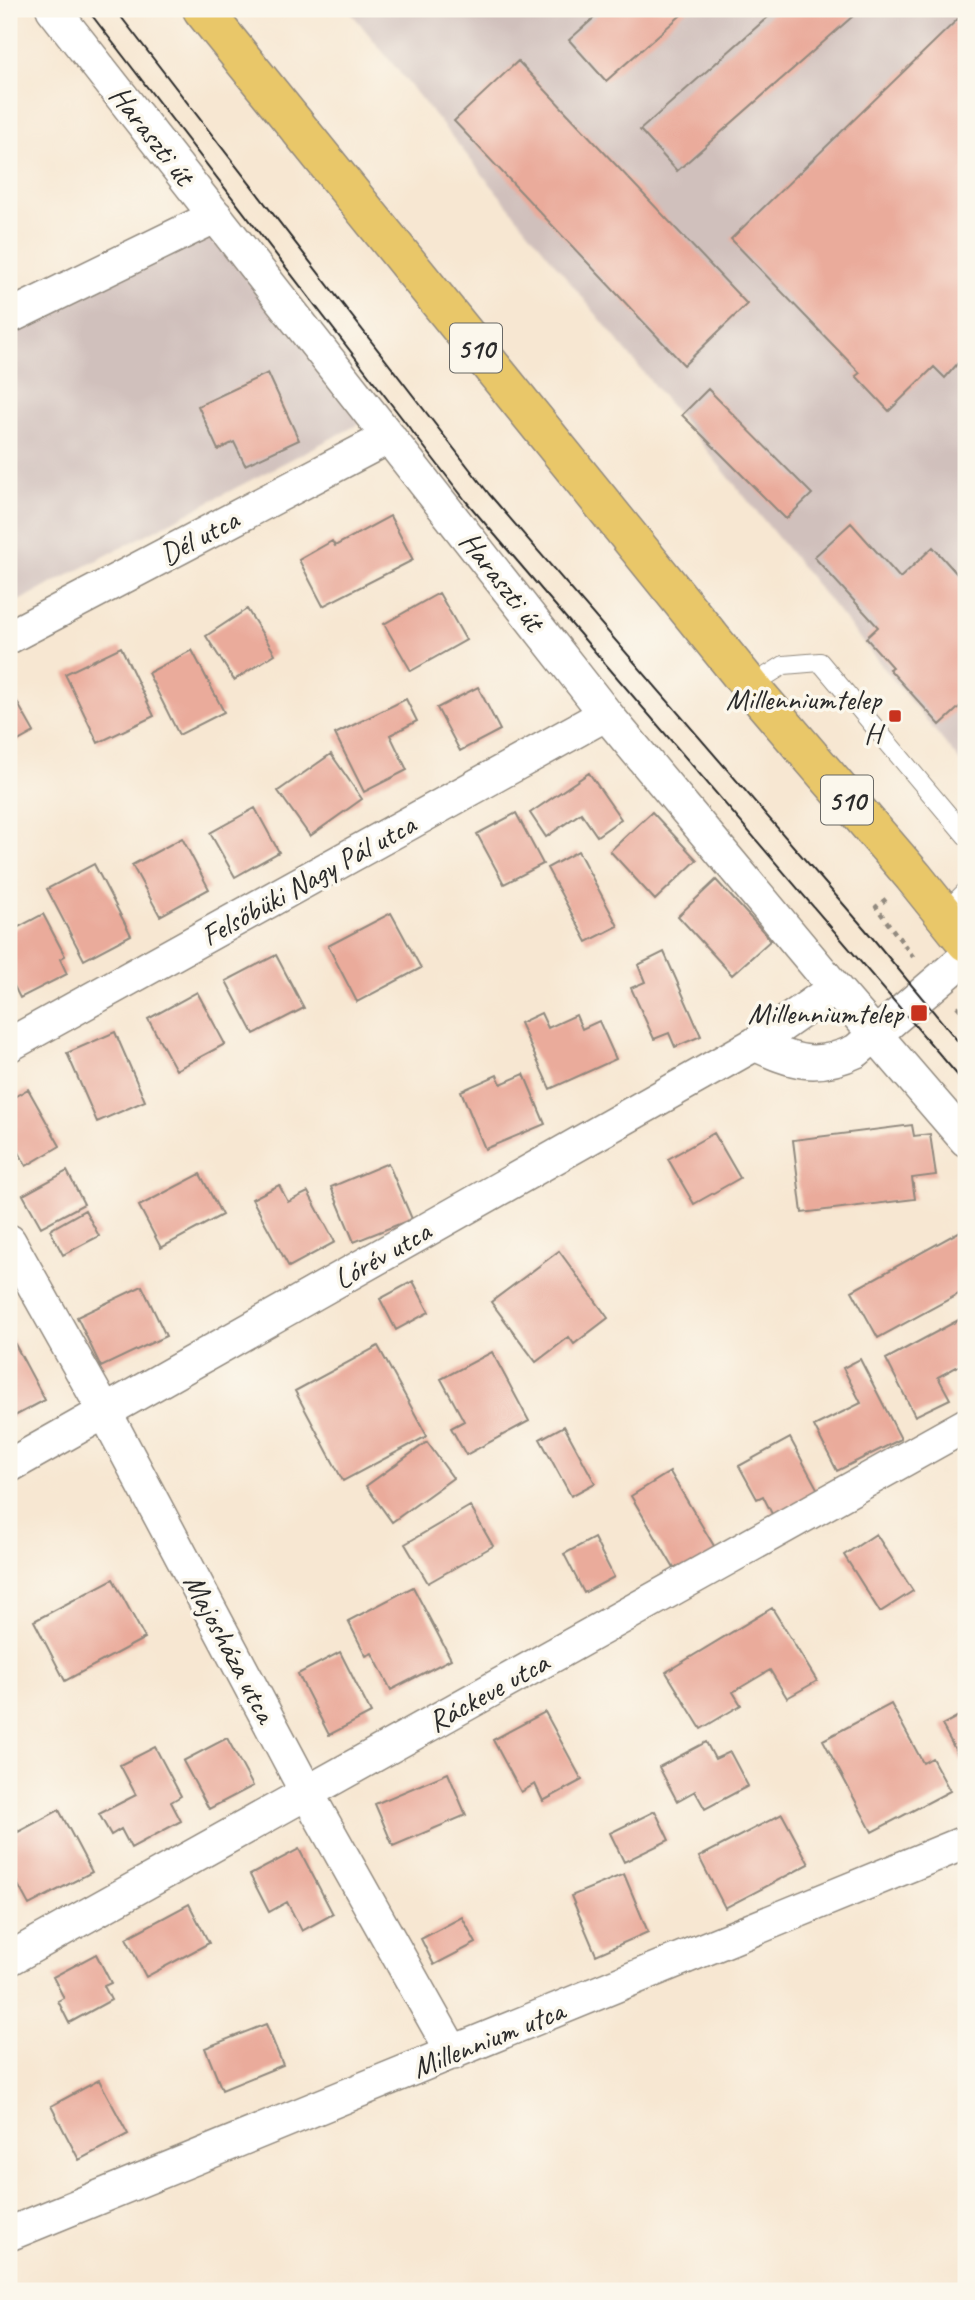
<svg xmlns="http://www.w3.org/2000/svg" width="975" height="2300" viewBox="0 0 975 2300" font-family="Caveat,sans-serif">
<rect width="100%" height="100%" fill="#fbf7ec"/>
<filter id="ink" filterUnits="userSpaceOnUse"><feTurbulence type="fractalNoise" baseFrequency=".0143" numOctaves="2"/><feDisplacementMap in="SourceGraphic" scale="14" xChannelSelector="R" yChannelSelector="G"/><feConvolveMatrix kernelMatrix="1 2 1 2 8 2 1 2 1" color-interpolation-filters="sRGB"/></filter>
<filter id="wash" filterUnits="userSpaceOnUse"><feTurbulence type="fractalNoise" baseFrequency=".00686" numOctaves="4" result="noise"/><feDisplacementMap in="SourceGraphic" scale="28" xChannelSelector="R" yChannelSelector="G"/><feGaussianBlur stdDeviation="1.57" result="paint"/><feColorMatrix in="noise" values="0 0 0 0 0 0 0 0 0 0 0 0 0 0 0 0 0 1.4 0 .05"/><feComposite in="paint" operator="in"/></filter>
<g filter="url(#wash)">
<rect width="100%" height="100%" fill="#f7e7d2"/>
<path fill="#d0c0bc" d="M348,9H966V769Z
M216,216L380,413L9,606V317Z"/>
<g id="blocks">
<path fill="#eaab9b" d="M604,9H688L606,81L569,40Z
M777,9H861L677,171L640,130Z
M966,11V354L945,378L934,367L889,411L856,376L860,373L731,239Z
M518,61L747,304L684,365L454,121Z
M268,373L299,440L245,465L234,442L218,450L198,406Z
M708,389L812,494L786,519L682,415Z
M390,516L413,560L323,606L299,560L332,541L335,546Z
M851,523L900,578L933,547L966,584V701L940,725L889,669L892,667L866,638L878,627L814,557Z
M439,593L466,640L411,671L384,624Z
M247,609L275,654L234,680L206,636Z
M121,647L154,716L98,743L65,674Z
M192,650L224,712L179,735L148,673Z
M478,687L500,730L460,751L437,708Z
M13,695L34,732L9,746V698Z
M406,699L417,721L390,735L407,770L364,792L335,734Z
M331,754L362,799L310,836L278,791Z
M589,773L621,819L597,836L581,813L546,837L530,813Z
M255,808L279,852L235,877L210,833Z
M652,812L697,860L655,900L610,851Z
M516,813L543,864L504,884L477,834Z
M182,838L209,889L160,916L132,865Z
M578,851L618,926L587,942L547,868Z
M94,864L131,935L84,960L47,889Z
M716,880L771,940L732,975L678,916Z
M391,913L421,968L357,1002L328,946Z
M43,914L65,956L60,959L67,974L20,998L9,976V932Z
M664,952L701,1036L675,1047L669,1033L654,1039L631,988L645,982L638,965Z
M276,955L304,1008L254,1034L226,981Z
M197,992L225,1044L176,1070L148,1019Z
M541,1013L548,1028L576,1015L582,1029L599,1021L616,1059L550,1089L520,1023Z
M115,1032L145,1101L97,1122L67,1053Z
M524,1074L545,1124L485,1149L461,1091L497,1075L501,1084Z
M28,1089L60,1146L26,1166L19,1152L9,1157V1100Z
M912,1125L914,1136L930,1134L936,1175L912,1178L915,1199L802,1213L793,1140Z
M714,1133L740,1178L694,1204L668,1159Z
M388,1163L412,1219L354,1242L331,1187Z
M67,1171L84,1204L41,1227L23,1195Z
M200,1174L222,1215L161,1248L139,1206Z
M279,1185L288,1202L308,1192L335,1242L289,1267L252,1199Z
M85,1210L99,1236L63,1255L50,1230Z
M966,1228V1290L878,1338L852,1291Z
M559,1251L608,1318L574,1344L569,1337L536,1362L491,1302Z
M413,1281L429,1312L396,1330L380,1299Z
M142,1286L166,1336L101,1367L77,1317Z
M966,1316V1362L938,1377L950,1399L915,1416L886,1359Z
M9,1333L45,1400L9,1419Z
M378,1346L427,1436L343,1481L295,1391Z
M492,1352L529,1421L466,1455L451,1428L464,1421L441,1379Z
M860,1359L901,1439L837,1471L814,1426L861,1403L843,1368Z
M564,1426L595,1483L571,1496L540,1439Z
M790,1438L819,1492L773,1516L763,1496L757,1499L739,1466Z
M427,1442L453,1478L392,1522L366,1486Z
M670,1472L720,1556L681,1580L631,1496Z
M470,1506L493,1546L428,1583L405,1544Z
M876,1534L913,1591L880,1612L844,1555Z
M594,1538L614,1577L584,1593L564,1554Z
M113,1579L145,1638L65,1681L34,1621Z
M413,1587L451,1659L391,1690L372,1653L366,1656L348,1621Z
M772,1608L817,1681L787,1698L770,1670L733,1692L741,1705L701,1729L666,1672Z
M340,1652L371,1713L329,1735L298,1674Z
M891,1704L923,1763L932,1758L950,1791L872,1832L823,1740Z
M545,1712L582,1780L543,1801L535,1784L521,1792L493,1740Z
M966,1712V1770L942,1725Z
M227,1738L253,1786L209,1809L183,1761Z
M706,1742L715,1759L730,1752L748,1786L705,1809L695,1791L677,1801L659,1767Z
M155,1747L181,1796L171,1802L181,1821L131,1848L121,1829L111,1835L99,1814L136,1795L120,1765Z
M448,1773L466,1815L393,1846L375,1804Z
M59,1810L92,1872L29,1905L16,1881L9,1884V1813L18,1832Z
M655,1811L669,1840L624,1862L610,1833Z
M782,1814L809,1864L725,1908L699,1857Z
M299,1849L333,1914L302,1931L287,1902L269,1912L250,1875Z
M624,1874L648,1932L596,1955L571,1896Z
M189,1904L209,1943L146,1977L126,1938Z
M462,1917L476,1943L434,1965L421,1939Z
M96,1954L111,1983L104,1986L111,2000L69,2023L58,2001L64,1998L53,1977Z
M266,2024L283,2065L222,2090L205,2048Z
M99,2080L128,2134L79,2160L51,2106Z"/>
</g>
</g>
<g filter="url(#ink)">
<use href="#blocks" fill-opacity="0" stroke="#91897e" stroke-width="2"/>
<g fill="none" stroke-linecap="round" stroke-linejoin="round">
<g stroke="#91897e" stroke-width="20">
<path id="lane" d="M750,686L784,665L820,662L966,836
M943,914L966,891"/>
</g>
<g stroke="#91897e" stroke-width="36">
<path id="street" d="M53,9L606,714L835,988L966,1140
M9,317L216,216
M9,637L389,437
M755,1044C793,1062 816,1070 856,1051L966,957
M9,1045L606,714
M9,1241L105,1412L307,1793L453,2053
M9,1466L755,1044L835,988
M9,1959L966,1425
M9,2234L966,1842"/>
</g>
<g stroke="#91897e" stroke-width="41">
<path id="primary" d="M202,9L750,686L913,876L966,942"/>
</g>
<path stroke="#91897e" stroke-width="4.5" stroke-dasharray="5 5" stroke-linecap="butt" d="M886,899L876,907L914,958
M957,1006L966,1015"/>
<use href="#lane" stroke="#fff" stroke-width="18"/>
<use href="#street" stroke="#fff" stroke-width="33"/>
<use href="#primary" stroke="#e9c769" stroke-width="38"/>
<path stroke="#2b2b2b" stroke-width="2" d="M87,9L465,500L966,1085
M115,9L489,494L870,935L966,1051"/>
</g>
</g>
<g fill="#c8321e" stroke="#fbf7ec" stroke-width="2.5">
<rect x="888" y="709" width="14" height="14" rx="3.5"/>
<rect x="910" y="1004" width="18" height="18" rx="3.5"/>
</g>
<g text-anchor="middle" stroke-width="7" stroke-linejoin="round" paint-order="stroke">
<g fill="#fbf7ec" stroke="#696865" stroke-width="2">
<rect x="450" y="323.5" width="52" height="49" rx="5"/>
<rect x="821" y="775.5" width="52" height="49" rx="5"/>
</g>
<g font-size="28" font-weight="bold" fill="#2b2b2b">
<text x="476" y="358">510</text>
<text x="847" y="810">510</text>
</g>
<g font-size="30" fill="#2b2b2b" stroke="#fbf7ec">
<text transform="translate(152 135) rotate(52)" y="10">Haraszti út</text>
<text transform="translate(199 537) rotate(-28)" y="10">Dél utca</text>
<text transform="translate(502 581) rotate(52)" y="10">Haraszti út</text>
<text transform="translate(308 880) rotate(-29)" y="10">Felsőbüki Nagy Pál utca</text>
<text transform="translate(382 1255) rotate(-30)" y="10">Lórév utca</text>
<text transform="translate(230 1648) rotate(62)" y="10">Majosháza utca</text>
<text transform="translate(488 1692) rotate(-29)" y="10">Ráckeve utca</text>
<text transform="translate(488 2039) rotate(-22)" y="10">Millennium utca</text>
</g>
<g font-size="30" fill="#2b2b2b" stroke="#fbf7ec" text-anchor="end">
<text x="881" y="709">Millenniumtelep<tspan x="881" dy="34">H</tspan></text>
<text x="903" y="1023">Millenniumtelep</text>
</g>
</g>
<rect width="975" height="2300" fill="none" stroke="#fbf7ec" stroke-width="35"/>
</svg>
